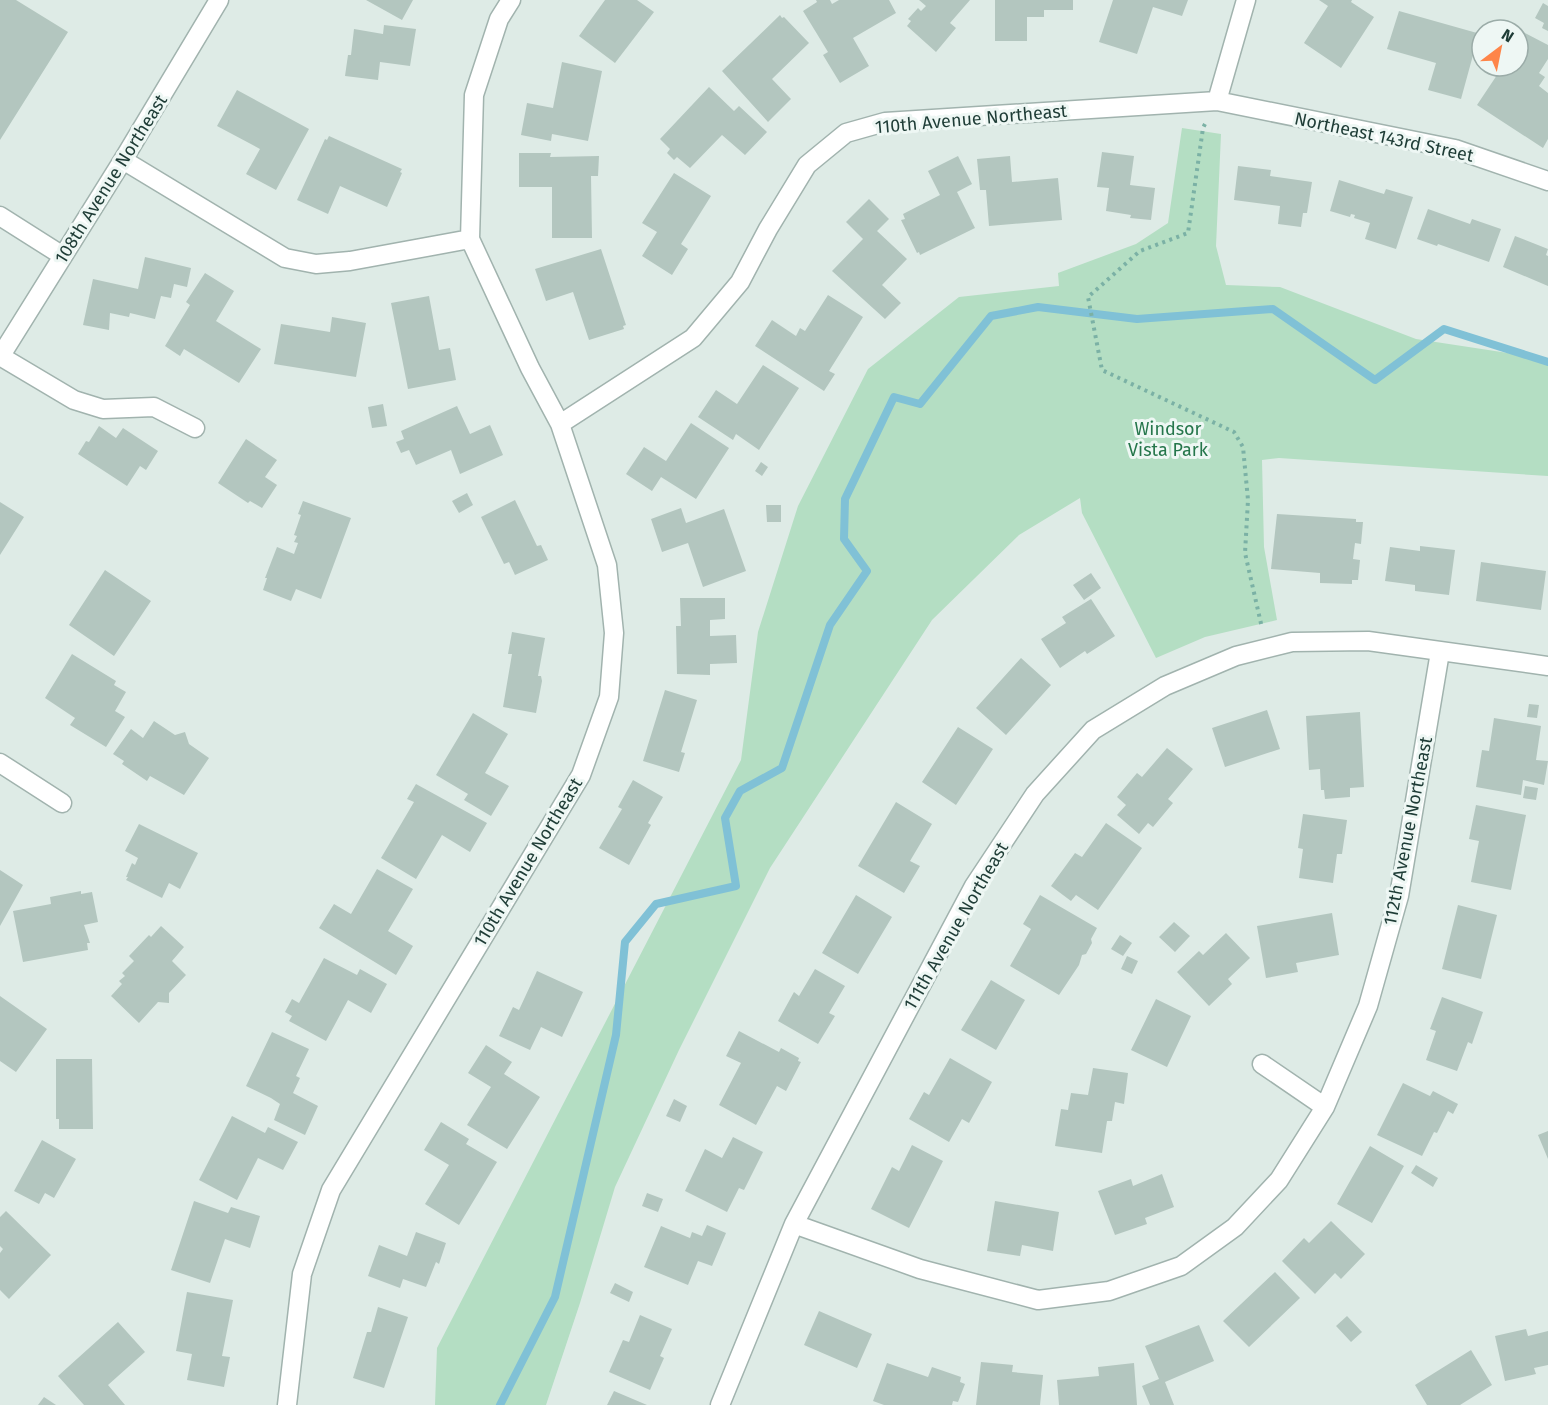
<svg xmlns="http://www.w3.org/2000/svg" width="1548" height="1405" viewBox="0 0 1548 1405" font-family="'Fira Sans',sans-serif">
<rect width="100%" height="100%" fill="#deebe6"/>
<path fill="#b4dec3" d="M1182,128L1221,134L1216,246L1226,285L1280,287L1416,339L1548,359V476L1279,458L1262,460L1264,547L1277,620L1205,637L1156,658L1082,513L1080,498L1019,535L932,620L770,868L679,1050L615,1187L580,1303L546,1405H435L437,1348L741,760L758,632L798,506L868,369L959,297L1059,286L1058,273L1136,244L1168,223Z"/>
<g fill="none" stroke-linecap="round" stroke-linejoin="round">
<path stroke="#80c1d6" stroke-width="8" d="M500,1405L555,1297L616,1035L625,942L656,904L736,886L725,818L740,791L782,768L830,625L867,571L844,539L845,499L894,397L920,404L991,316L1038,307L1137,319L1273,309L1375,380L1444,329L1548,362"/>
</g>
<path fill="#b3c6bf" d="M0,0H16L68,32L0,140Z
M366,0H413L402,20Z
M605,0H637L654,12L615,63L579,36Z
M816,0H830L832,4L839,0H889L896,13L853,38L869,66L840,83L823,55L828,52L803,11L817,2Z
M919,0H970L950,23L956,28L936,52L907,26L911,21L908,19L918,8L921,11L926,6Z
M995,0H1073V10H1044V17H1027V41H995Z
M1113,0H1188L1182,16L1153,7L1137,54L1099,42Z
M1319,0H1352L1351,2L1374,17L1341,68L1304,43L1328,6Z
M1543,3L1548,6V31L1542,28L1544,23L1535,18Z
M1399,11L1477,33L1475,37H1478L1461,99L1428,90L1436,63L1387,49Z
M780,15L782,18L784,17L809,43L772,79L791,99L768,122L722,71Z
M384,25L416,29L410,66L380,62L378,80L345,76L348,55H351L354,29L383,34Z
M1519,30L1548,45V59L1539,73L1545,77L1539,86L1548,93V139L1543,148L1477,105L1503,66H1518Z
M562,62L602,71L588,141L552,134L551,141L521,135L527,103L553,108Z
M709,87L734,111L739,106L767,132L745,155L722,135L690,168L677,157L674,160L667,153L670,149L660,139Z
M237,90L309,129L276,190L246,174L260,149L217,126Z
M329,136L402,169L400,172L402,173L387,207L340,186L328,214L297,200L325,139L327,140Z
M1102,152L1134,156L1130,185L1155,188L1151,220L1130,218L1131,215L1106,211L1109,188L1097,187Z
M519,153H551L550,157L599,156L598,176H591L592,238H552V187H519Z
M958,156L972,184L957,192L975,228L920,255L919,252L917,253L901,220L905,219L903,214L940,195L928,171Z
M1010,156L1012,182L1058,178L1062,220L989,226L986,190H980L977,159Z
M1238,166L1271,170L1270,176L1312,182L1307,213H1303L1301,227L1278,224L1280,206L1234,200Z
M674,173L711,196L681,244L688,249L672,275L642,256L657,232L642,223Z
M1339,180L1384,194L1386,189L1413,197L1396,249L1365,239L1370,223L1354,218L1355,215L1351,214L1350,217L1330,211Z
M869,199L889,219L877,231L907,259L882,285L901,303L885,319L832,271L863,239L846,222Z
M1428,209L1470,224L1472,219L1501,229L1489,262L1438,244L1437,246L1417,239Z
M1515,236L1548,249L1546,255L1548,256V286L1503,267Z
M601,249L626,325L623,326L624,329L589,340L573,292L546,301L535,269Z
M145,257L191,268L187,287L174,284L171,298L161,296L155,319L130,313L129,317L110,313L109,330L83,325L93,279L138,289Z
M205,273L234,291L216,321L261,349L239,383L184,349L180,356L165,346L190,305L186,302Z
M828,295L863,317L829,371L835,374L824,391L755,346L772,320L796,336L800,328L805,331Z
M429,296L439,350L450,348L456,380L408,389L391,303Z
M332,317L366,323L356,377L274,364L281,324L330,332Z
M763,365L799,388L759,450L736,434L733,440L698,417L716,390L737,404Z
M383,404L387,426L372,428L368,407Z
M457,406L470,434L490,425L503,455L460,474L451,450L416,465L409,450L401,453L396,442L404,439L401,431Z
M691,423L729,448L696,499L661,477L652,491L626,474L644,447L666,461Z
M99,426L116,438L123,428L158,451L146,470L140,466L127,486L78,454L86,441L89,442Z
M246,439L277,460L265,477L277,485L262,508L250,501L248,503L218,483Z
M761,462L768,467L762,476L755,471Z
M467,493L473,505L459,513L452,501Z
M515,500L537,546L541,545L548,560L515,575L509,562L504,564L481,517Z
M303,501L351,518L321,599L296,589L291,601L263,590L267,578H265L277,547L294,554L298,543L294,542L297,536L294,535L301,515L298,514Z
M0,502L24,517L0,555Z
M766,505H781V522H767Z
M681,508L686,523L724,509L746,571L703,587L688,543L662,552L651,519Z
M1277,514L1356,519V522H1363L1361,544L1355,543L1353,559L1360,560L1358,580H1352V584L1320,583V573L1271,569Z
M1420,546L1455,550L1449,595L1415,591V585L1385,581L1390,547L1420,551Z
M1481,562L1546,571L1541,610L1476,601Z
M105,570L151,601L114,656L69,625Z
M1091,573L1101,588L1084,600L1073,585Z
M680,598H725V619L710,620V636L736,635L737,663L710,664V675L677,674L676,626H681Z
M1091,599L1115,636L1087,654L1085,651L1060,668L1041,639L1066,623L1062,617Z
M512,632L545,638L538,676H541L542,681L536,713L503,707L512,654H508Z
M72,654L116,681L114,685L126,692L115,711L125,717L106,747L70,725L75,718L45,698Z
M1021,658L1051,685L1006,735L976,708Z
M665,690L697,700L681,752L685,753L679,772L643,761Z
M1529,704L1539,705L1537,718L1527,717Z
M1267,710L1280,749L1225,767L1212,728Z
M1360,712L1364,787L1350,788V797L1325,799L1324,790H1321L1320,769L1309,770L1306,716Z
M473,713L508,734L485,773L509,786L491,816L464,800L468,794L436,775Z
M1494,718L1541,726L1536,760L1548,761L1544,785L1523,780L1521,795L1476,787L1482,750L1489,751Z
M154,721L175,735L185,732L189,744L209,758L184,795L150,776L147,781L122,764L124,761L113,754L131,729L143,738Z
M958,727L993,749L956,805L922,782Z
M1167,748L1193,769L1168,799L1173,803L1153,827L1148,823L1139,834L1117,815L1126,805L1117,797L1137,773L1142,777Z
M633,780L663,797L648,823L651,825L629,865L599,848L622,809L618,807Z
M416,784L487,823L470,852L442,835L416,879L381,858L414,802L407,799Z
M1525,786L1538,788L1536,800L1523,798Z
M896,802L932,824L910,861L920,866L904,893L858,866Z
M1476,805L1526,815L1511,890L1471,882L1479,841L1469,839Z
M1303,814L1347,820L1342,854H1337L1333,883L1299,878L1303,849L1298,848Z
M1106,823L1142,848L1098,910L1076,895L1071,901L1051,886L1075,853L1082,857Z
M139,824L198,853L180,889L169,883L162,898L126,880L128,877H126L132,863L135,865L138,858L125,851Z
M377,869L413,889L388,931L413,946L396,975L319,928L334,904L351,914Z
M0,870L23,885L0,926Z
M81,891V894L92,892L98,922L84,925L90,943H87L88,950L23,962L13,911L51,904L50,897Z
M856,895L892,917L858,974L822,953Z
M1040,895L1097,928L1091,939L1092,943L1086,954L1082,955L1079,965L1059,995L1010,966L1031,929L1023,924Z
M1458,905L1497,915L1481,979L1442,969Z
M1332,913L1339,955L1296,963L1298,972L1266,978L1257,926Z
M1174,922L1190,936L1175,952L1159,937Z
M161,926L184,947L172,961L186,975L169,993V1003L158,1002L139,1023L111,996L122,984L119,981L125,976L122,973L134,961L129,956L149,935L151,937Z
M1226,933L1250,958L1228,979L1232,984L1209,1006L1177,972L1199,951L1203,955Z
M1120,935L1132,943L1123,956L1111,949Z
M1127,956L1138,961L1132,974L1121,969Z
M324,958L357,975L360,969L387,984L371,1013L348,1000L326,1041L289,1021L292,1016L285,1012L292,999L299,1003Z
M815,969L845,986L829,1013L835,1016L818,1044L778,1021L794,992L799,996Z
M537,971L583,992L562,1037L541,1027L530,1050L499,1036L513,1007L519,1010Z
M991,980L1025,1000L996,1050L961,1030Z
M0,996L47,1029L16,1072L0,1061Z
M1442,997L1483,1012L1472,1044L1468,1042L1457,1071L1426,1060L1436,1031L1430,1029Z
M1156,999L1191,1016L1167,1067L1131,1050Z
M739,1031L779,1052L781,1048L799,1058L798,1061L801,1062L786,1091L777,1086L756,1125L719,1105L741,1063L726,1056Z
M272,1032L309,1049L296,1076L300,1078L293,1093L318,1106L305,1135L274,1120L280,1104L271,1098L246,1086Z
M486,1045L512,1062L504,1074L540,1097L507,1149L467,1125L491,1087L468,1073Z
M950,1058L992,1082L969,1123L962,1119L949,1142L909,1119L924,1092L929,1095Z
M56,1059H92L93,1129H59V1119H56Z
M1093,1068L1128,1073L1124,1104L1115,1102L1112,1121H1107L1102,1153L1055,1146L1061,1109L1068,1110L1071,1093L1088,1095Z
M1403,1083L1430,1096L1433,1091L1458,1104L1453,1114L1448,1111L1437,1133L1434,1132L1422,1156L1377,1135Z
M674,1099L687,1106L680,1122L666,1116Z
M232,1116L265,1133L268,1127L298,1142L283,1170L258,1158L237,1200L199,1180Z
M441,1122L469,1139L466,1144L497,1162L459,1225L425,1204L449,1165L424,1150Z
M1548,1131V1159L1538,1135Z
M733,1137L763,1152L744,1190L739,1188L727,1212L685,1191L705,1149L722,1158Z
M42,1140L76,1159L54,1198L45,1193L39,1204L14,1191Z
M912,1145L943,1161L909,1228L871,1209L892,1167L899,1171Z
M1370,1146L1404,1166L1372,1223L1337,1204Z
M1416,1165L1438,1178L1433,1187L1411,1173Z
M1162,1174L1174,1207L1145,1218L1147,1224L1115,1235L1098,1191L1131,1179L1133,1186Z
M647,1193L663,1199L658,1212L642,1206Z
M194,1201L228,1213L231,1207L260,1216L250,1248L225,1239L210,1283L171,1270Z
M995,1201L1059,1212L1053,1251L1022,1245L1020,1256L987,1251Z
M6,1211L51,1255L9,1299L0,1290V1253L3,1249L0,1246V1217Z
M1331,1221L1365,1254L1341,1279L1335,1273L1315,1294L1282,1261L1304,1238L1309,1243Z
M707,1225L726,1233L712,1266L698,1261L688,1285L644,1267L661,1226L690,1238L692,1232L702,1236Z
M416,1232L446,1243L439,1264L436,1262L426,1287L403,1279L400,1288L368,1276L379,1245L407,1256Z
M1275,1272L1300,1298L1249,1347L1223,1321Z
M615,1283L633,1292L629,1302L610,1293Z
M187,1292L233,1300L222,1356L230,1357L224,1387L187,1380L192,1354L176,1351Z
M378,1307L408,1317L384,1388L353,1378L367,1332H371Z
M819,1311L872,1334L857,1368L804,1345Z
M640,1315L672,1329L660,1356L664,1358L650,1390L609,1372L623,1340L629,1342Z
M1347,1316L1362,1332L1351,1342L1336,1326Z
M118,1322L145,1352L108,1385L125,1405H84L58,1376Z
M1199,1325L1214,1361L1165,1382L1174,1405H1150L1142,1386L1159,1379L1145,1346Z
M1526,1329L1528,1336L1548,1331V1365L1534,1368L1536,1374L1505,1381L1495,1336Z
M1471,1350L1492,1385L1460,1405H1427L1415,1385Z
M981,1362L1013,1365L1012,1372L1043,1375L1040,1405H976Z
M887,1363L928,1377L932,1367L961,1377L960,1382L965,1384L958,1402L953,1401L952,1405H884L873,1401Z
M1134,1363L1137,1405H1059L1057,1380L1099,1376L1098,1367Z
M614,1391L647,1405H607Z
M44,1397L56,1405H38Z"/>
<g fill="none" stroke-linecap="round" stroke-linejoin="round">
<g stroke="#a1b3ae" stroke-width="21">
<path id="minor" d="M1217,101L1246,0
M123,160L285,258L316,264L350,261L470,239
M0,216L63,256
M0,356L74,400L103,409L154,407L195,428
M0,357L123,160L219,0
M560,424L693,338L740,282L768,229L807,165L846,133L885,122L1217,101L1455,149L1548,181
M0,763L62,803
M1262,1064L1325,1107
M794,1224L920,1269L1038,1300L1109,1291L1181,1266L1235,1227L1279,1180L1325,1107L1368,1006L1399,896L1440,652
M287,1405L302,1274L331,1190L581,775L609,697L614,633L607,565L560,424L530,368L470,239L474,95L499,19L511,0
M720,1405L794,1224L974,886L1035,794L1093,730L1165,686L1236,656L1292,642L1368,641L1548,666"/>
</g>
<path stroke="#7bb1a5" stroke-width="4" stroke-dasharray="3 4.5" stroke-linecap="butt" d="M1205,124L1203,128L1188,233L1140,251L1088,297L1102,370L1234,432L1243,447L1248,500L1245,553L1262,628"/>
<use href="#minor" stroke="#fff" stroke-width="18"/>
</g>
<g text-anchor="middle" stroke-width="6" stroke-linejoin="round" paint-order="stroke">
<g font-size="18" fill="#1e3c36" stroke="#eef7f4">
<text transform="translate(971 119) rotate(-5)" y="6">110th Avenue Northeast</text>
<text transform="translate(1384 137) rotate(12)" y="6">Northeast 143rd Street</text>
<text transform="translate(111 179) rotate(-58)" y="6">108th Avenue Northeast</text>
<text transform="translate(1408 831) rotate(-79)" y="6">112th Avenue Northeast</text>
<text transform="translate(528 862) rotate(-59)" y="6">110th Avenue Northeast</text>
<text transform="translate(956 926) rotate(-60)" y="6">111th Avenue Northeast</text>
</g>
<g font-size="18" fill="#25764b" stroke="#eef7f4">
<text x="1168" y="435">Windsor<tspan x="1168" dy="21">Vista Park</tspan></text>
</g>
</g>
<g transform="translate(1500 48) rotate(32)"><circle r="28" fill="#eef7f4" stroke="#9baca8" stroke-width="1.5"/>
<path d="M0-4.5L10 22L0 15L-10 22Z" fill="#fe8549"/>
<text y="-9" font-size="16" font-weight="bold" text-anchor="middle" fill="#1e3c36">N</text>
</g>
</svg>
